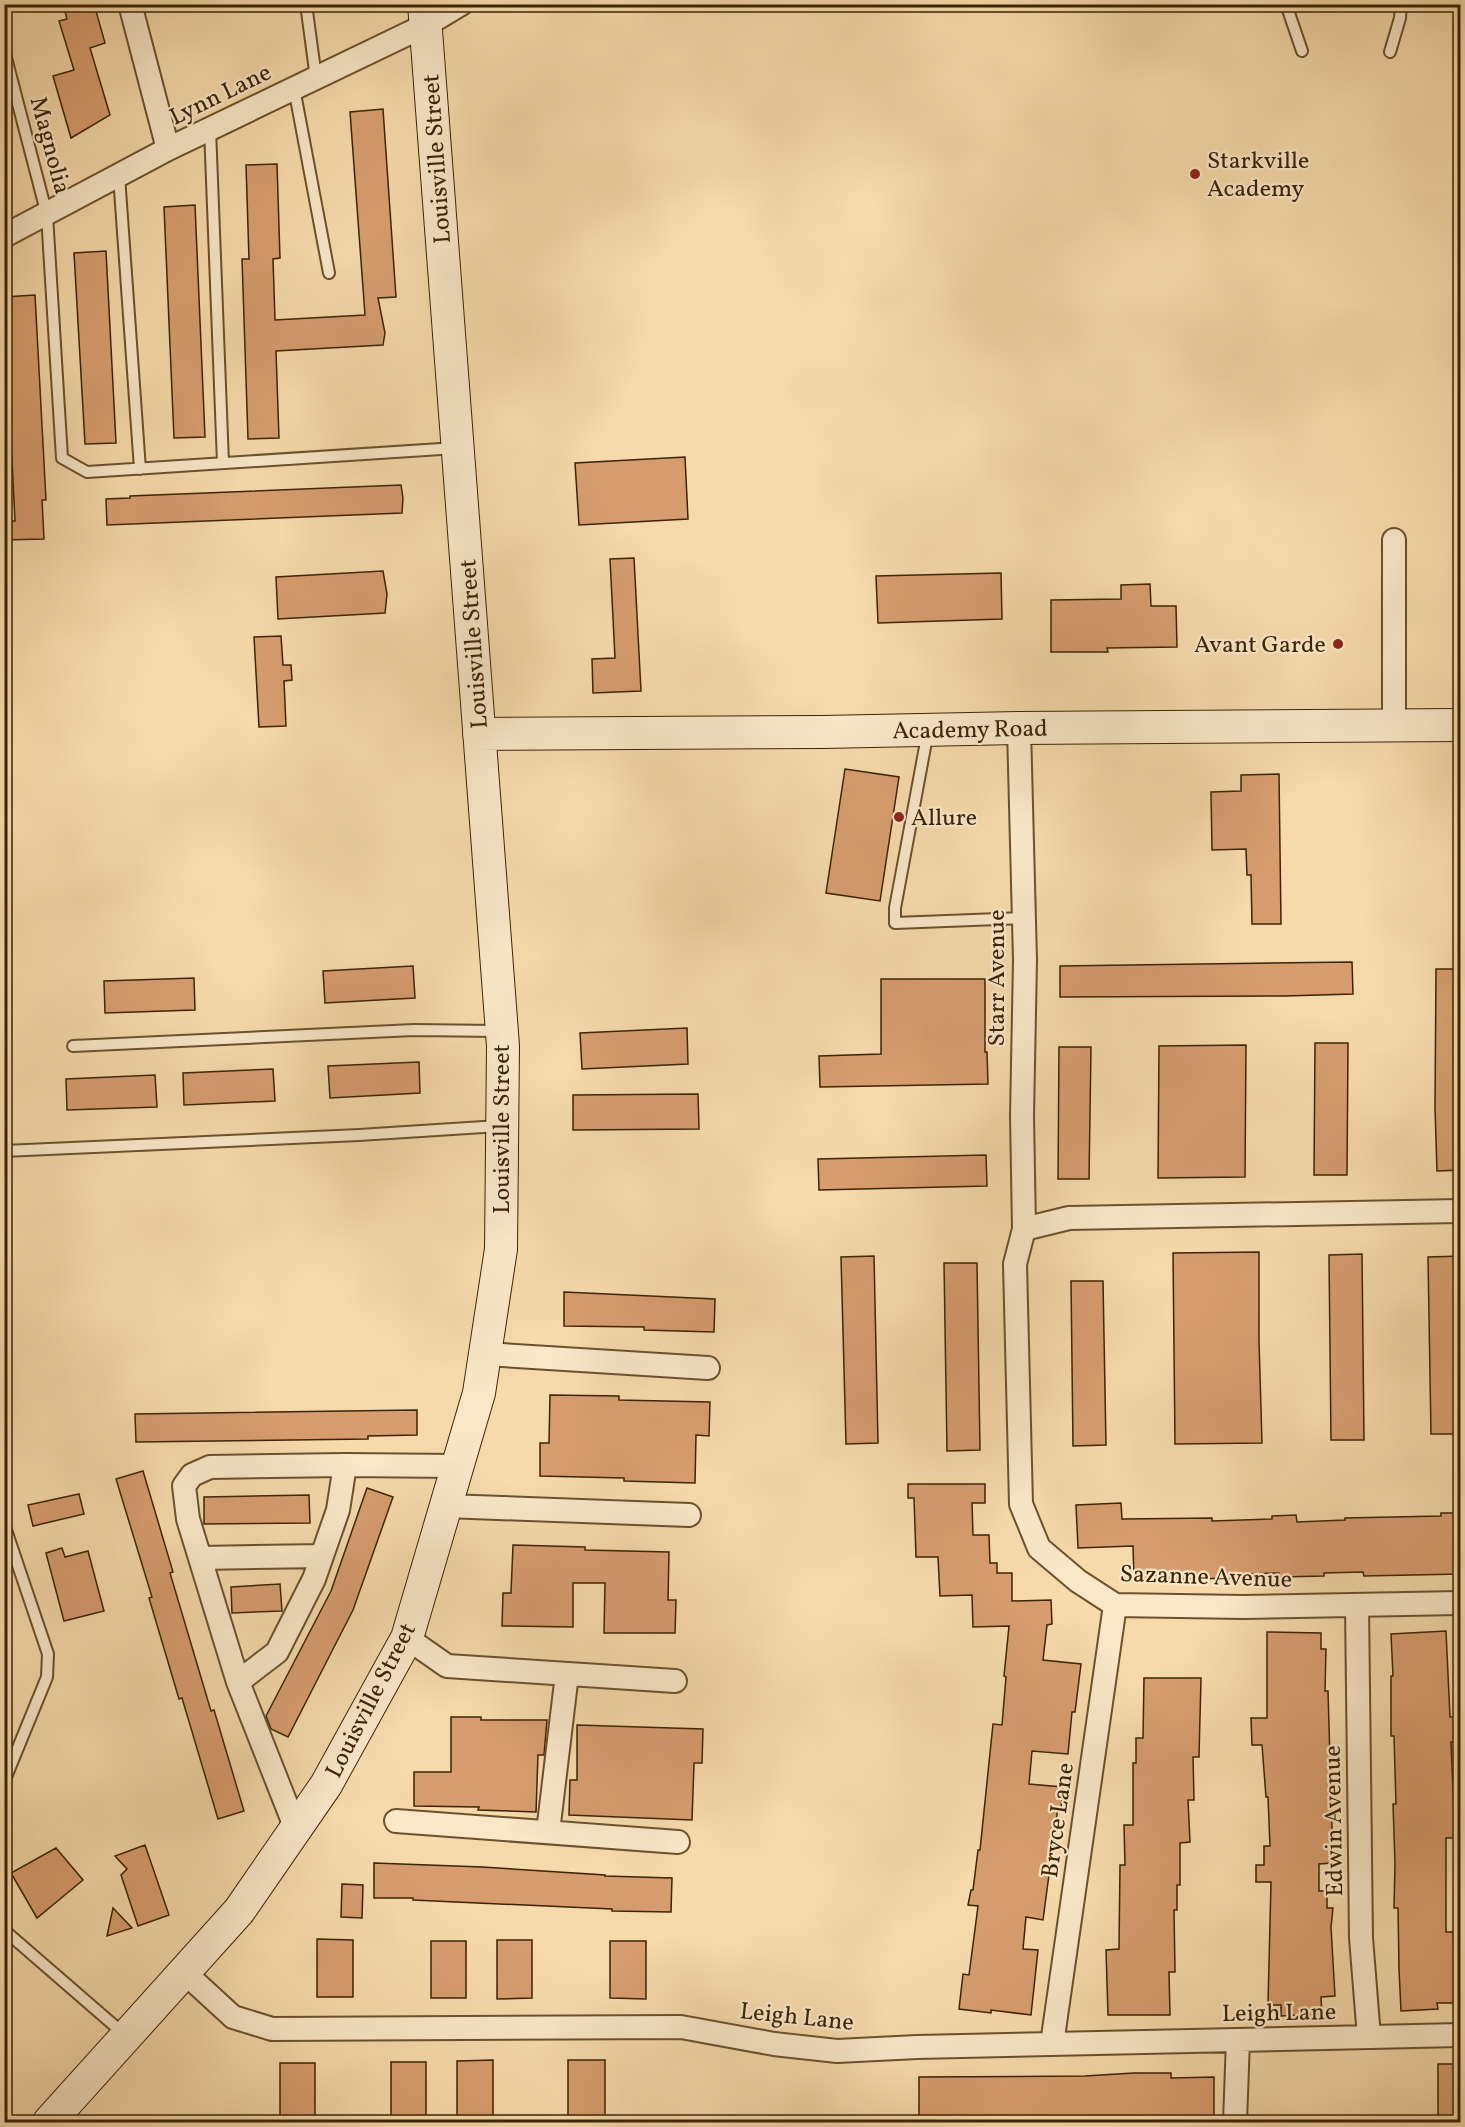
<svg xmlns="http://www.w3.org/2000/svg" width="1465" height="2127" viewBox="0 0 1465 2127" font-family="Vollkorn,serif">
<rect width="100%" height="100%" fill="#f6daab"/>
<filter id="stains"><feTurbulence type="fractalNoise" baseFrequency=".00333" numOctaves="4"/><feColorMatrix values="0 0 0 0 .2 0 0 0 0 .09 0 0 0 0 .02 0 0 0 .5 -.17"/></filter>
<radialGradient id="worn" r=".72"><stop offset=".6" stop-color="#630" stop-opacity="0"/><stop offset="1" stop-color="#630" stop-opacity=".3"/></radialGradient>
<path fill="#d79d6f" stroke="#3b2305" stroke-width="1.5" d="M63,4H94L105,43L90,48L110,115L71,138L53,76L74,70L59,21L67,19Z
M383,109L396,297L378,298L385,333L383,345L276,351L279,438L248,439L242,259H249L246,165L277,164L280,258L273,259L275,320L365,315L350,112Z
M195,205L205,437L174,438L164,207Z
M106,251L116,443L85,444L74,253Z
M35,295L46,500H42L44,539L4,540V521H15L4,297Z
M685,457L688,519L579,525L575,463Z
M401,485L403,498L402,513L107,525L106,499L130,498V496Z
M634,558L641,691L593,693L592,659L615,658L610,559Z
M383,571L387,594L385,613L278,619L276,577Z
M1001,573L1002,619L878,623L876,576Z
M1150,584L1151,606H1176L1177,647L1107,648L1108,652H1051V600L1121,599V585Z
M281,636L283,665H291L292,680L284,681L286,726L259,727L254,637Z
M845,769L899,777L880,901L826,893Z
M1279,774L1281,924H1252L1251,875H1247L1246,849L1212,850L1211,792L1241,791V775Z
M1352,962L1353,994L1285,996L1060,997V966Z
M413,966L415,998L325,1003L323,971Z
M1436,969H1461V1170L1437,1171L1435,1108Z
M194,978L195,1010L105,1013L104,981Z
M881,979H985V1052H987L988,1084L820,1087L819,1056L881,1054Z
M687,1028L688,1064L582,1069L580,1033Z
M1315,1043H1348L1347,1175H1314Z
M1246,1045L1245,1177L1158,1178L1159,1046Z
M1059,1047H1091L1089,1179H1058Z
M419,1062L420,1093L330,1098L328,1066Z
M273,1069L275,1101L184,1105L183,1073Z
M155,1075L157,1107L67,1110L66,1079Z
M698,1094L699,1129L573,1130V1095Z
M986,1155L987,1186L819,1190L818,1159Z
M1259,1252V1341L1262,1443L1175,1444L1173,1253Z
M1362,1254L1364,1440H1331L1329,1255Z
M874,1256L878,1443L846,1444L841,1257Z
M1461,1256V1434H1431L1428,1257Z
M944,1263H977L980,1450L947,1451Z
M1071,1281H1103L1106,1445L1073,1446Z
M564,1292L715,1299L714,1332L644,1330V1327L564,1326Z
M550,1395L619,1396V1400L710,1402L709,1436L696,1435L695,1483L624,1481V1478L540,1476V1443H549Z
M417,1410V1435L368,1436V1439L136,1442L135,1414Z
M143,1471L173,1572L170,1573L211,1711L214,1710L244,1811L218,1819L182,1698L179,1699L149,1598L152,1597L116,1479Z
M908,1484H985V1503H972L973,1535H989L990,1563H997V1573H1012V1601L1051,1600L1052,1624L1047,1625L1043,1660L1081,1664L1075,1712H1072L1068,1754L1032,1751L1029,1784L1063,1787L1061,1808L1058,1807L1043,1920L1026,1917L1023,1949L1038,1950L1031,2015L991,2010V2013L959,2009L963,1974L969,1975L978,1906L968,1905L971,1890H973L978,1850H980L993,1724L1002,1725L1006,1677L1004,1676L1009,1626L973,1627L972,1595L940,1596L938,1557H916L914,1498H908Z
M367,1488L393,1497L353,1610L288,1737L271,1729L266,1716L331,1591Z
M79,1494L84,1514L33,1526L28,1505Z
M309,1495L310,1523L204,1524V1497Z
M1121,1503L1122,1519L1212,1518V1521L1272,1519V1516L1296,1515L1297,1522L1345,1520V1518L1441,1516V1513H1461V1574L1364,1576L1363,1572L1324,1573V1576L1279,1577V1573L1240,1574V1578L1134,1580L1133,1546L1078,1548L1076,1505Z
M513,1545L585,1547V1550L669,1552L668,1600H676L675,1633H604L605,1583H573V1627L502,1626L503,1593H511Z
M62,1548L65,1557L88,1551L104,1611L64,1621L46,1553Z
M280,1584L282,1611L232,1613L231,1587Z
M1446,1631L1450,1717H1454L1455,1742H1451L1455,1838H1446V1932H1455V1982H1461V2003H1437L1438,2009L1401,2011L1399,1969L1398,1908H1394L1395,1863L1393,1804H1396L1394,1736H1391V1676H1393L1391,1634Z
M1267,1632L1321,1633V1649H1326L1325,1691H1328L1333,1863L1319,1864V1891H1327V1908H1333L1331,1927L1335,1996L1321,1997L1322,2014L1281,2016V2005H1268L1271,1882H1256V1865H1264V1846H1270L1268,1797H1266L1262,1745H1252L1251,1718H1267Z
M1144,1678H1201L1199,1757H1193L1194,1800H1188L1190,1842L1180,1843V1885H1177V1910H1174L1175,1972H1169L1170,2015H1108L1106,1950L1119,1949L1120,1865H1125L1124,1825H1133V1763H1136V1738H1143Z
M451,1717H481V1720H547L544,1755H538L536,1812L478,1810L479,1807L414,1806V1772H451Z
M577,1725L703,1729L702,1763H694L692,1820L569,1815L570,1780H577Z
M145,1845L169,1915L138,1926L121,1875L127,1869L115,1856Z
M56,1848L83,1880L37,1918L11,1873Z
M374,1863L482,1867L605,1875V1876L672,1878L671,1912L612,1911V1909L413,1900V1898H374Z
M342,1884L363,1885L362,1918L341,1917Z
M113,1908L132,1928L107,1936Z
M317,1939L353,1940V1997H317Z
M497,1940H532V1998L497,1999Z
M431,1941H466V1998H431Z
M610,1941H646V1999L610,1998Z
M493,2060V2118H457V2061Z
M568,2060H605V2117H568Z
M391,2062H426V2119H391Z
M280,2063H315V2120H280Z
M1438,2064H1461V2122H1438Z
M1134,2073H1171V2078L1214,2077V2122H919V2077L1085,2076Z"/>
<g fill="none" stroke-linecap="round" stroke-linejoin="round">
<g stroke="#6a512e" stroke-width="14">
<path id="lane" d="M306,4L316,78
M1286,4L1302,51
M4,50L47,215L62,458L87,472L456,448
M1390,52L1400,18L1401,4
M294,88L329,273
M210,129L223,463
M119,176L140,469
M928,731L895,908V923L1024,918
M73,1046L414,1030L498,1031
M4,1151L359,1135L499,1126
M4,1524L48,1654L47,1677L4,1782
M4,1930L124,2034"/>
</g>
<g stroke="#6a512e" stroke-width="26">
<path id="street" d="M130,4L168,149
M4,236L168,149L426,25L461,4
M1394,540V725
M1019,728L1025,960L1022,1116L1024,1229L1015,1264L1021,1504L1039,1548L1078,1581L1115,1605L1244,1607L1460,1603
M1024,1229L1069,1218L1460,1211
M485,1354L708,1368
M446,1506L689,1515
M200,1558L322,1556
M1357,1605L1361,1938L1369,2037
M407,1638L447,1666L675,1681
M238,1682L277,1652L314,1579L338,1510L345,1465
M396,1821L678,1842
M296,1829L238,1682L188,1519L184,1486L192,1475L210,1467L345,1465L457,1466
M548,1832L567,1674
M184,1972L233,2017L272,2029L681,2027L774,2044L837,2051L917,2047L1460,2035
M1052,2044L1115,1605
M1235,2122L1238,2040"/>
</g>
<g stroke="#3b2305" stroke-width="34">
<path id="secondary" d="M479,734L823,732L1019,728L1460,725
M49,2122L239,1911L326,1785L407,1638L479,1393L501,1249L503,1046L424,4"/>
</g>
<use href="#lane" stroke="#f9e7c8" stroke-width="10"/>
<use href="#street" stroke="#f9e7c8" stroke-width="22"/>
<use href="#secondary" stroke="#f9e7c8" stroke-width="32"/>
</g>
<g fill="#8f2418" stroke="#f9e7c8" stroke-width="2">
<circle cx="1195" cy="174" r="6"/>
<circle cx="1338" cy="644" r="6"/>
<circle cx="899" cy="817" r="6"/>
</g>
<g text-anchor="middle" stroke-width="4.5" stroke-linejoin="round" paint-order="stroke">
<g font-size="24" fill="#3b2305" stroke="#f9e7c8">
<text transform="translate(220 94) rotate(-26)" y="8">Lynn Lane</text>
<text transform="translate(51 145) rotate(75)" y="8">Magnolia</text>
<text transform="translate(436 159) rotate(-94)" y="8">Louisville Street</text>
<text transform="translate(473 644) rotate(-94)" y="8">Louisville Street</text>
<text transform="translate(970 729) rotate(-1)" y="8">Academy Road</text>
<text transform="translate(996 978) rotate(-90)" y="8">Starr Avenue</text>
<text transform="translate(501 1129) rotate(-90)" y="8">Louisville Street</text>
<text transform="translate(1206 1576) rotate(2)" y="8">Sazanne Avenue</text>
<text transform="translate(370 1700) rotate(-63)" y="8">Louisville Street</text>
<text transform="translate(1057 1820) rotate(-82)" y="8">Bryce Lane</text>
<text transform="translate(1333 1821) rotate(-91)" y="8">Edwin Avenue</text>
<text transform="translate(1279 2012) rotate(-1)" y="8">Leigh Lane</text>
<text transform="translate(797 2016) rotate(6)" y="8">Leigh Lane</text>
</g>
<g font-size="24" fill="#3b2305" stroke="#f9e7c8" text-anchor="start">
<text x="1207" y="168">Starkville<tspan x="1207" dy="28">Academy</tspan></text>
<text x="1326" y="652" text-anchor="end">Avant Garde</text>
<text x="911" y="825">Allure</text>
</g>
</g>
<rect width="1465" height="2127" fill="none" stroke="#f6daab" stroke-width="24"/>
<rect x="6" y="6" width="1453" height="2115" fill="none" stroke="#3b2305" stroke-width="3"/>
<rect x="12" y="12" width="1441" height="2103" fill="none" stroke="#3b2305" stroke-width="1.5"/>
<rect width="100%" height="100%" filter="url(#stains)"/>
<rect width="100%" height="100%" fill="url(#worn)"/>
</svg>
